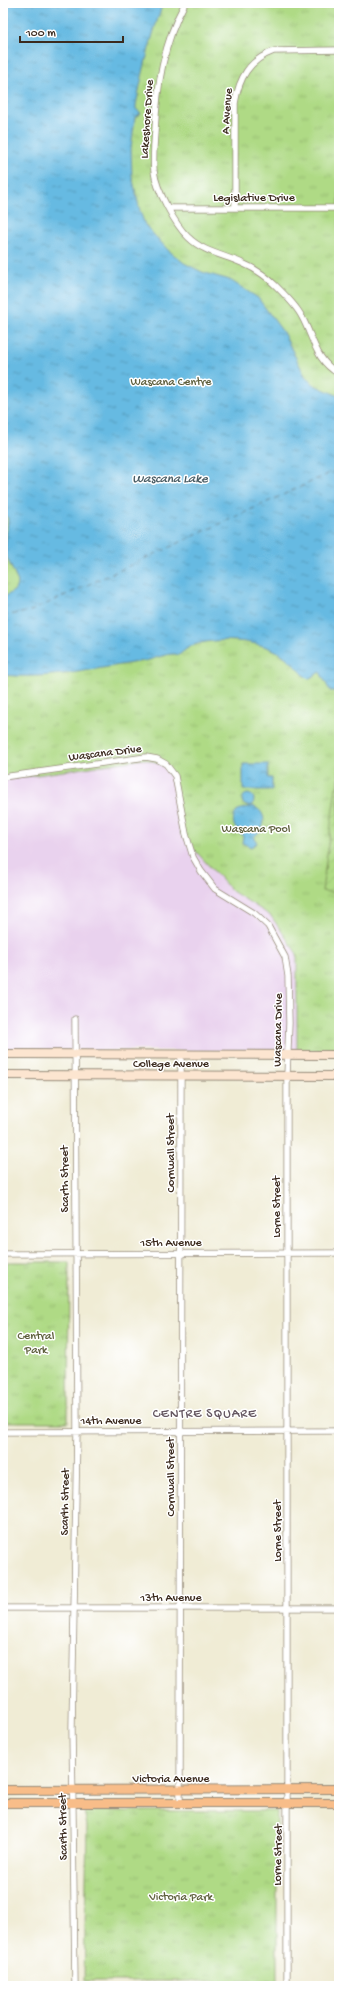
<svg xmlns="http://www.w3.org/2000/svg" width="342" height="1989" viewBox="0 0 342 1989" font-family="'Gochi Hand',sans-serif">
<defs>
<pattern id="park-tufts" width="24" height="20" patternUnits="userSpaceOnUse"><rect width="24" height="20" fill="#afda85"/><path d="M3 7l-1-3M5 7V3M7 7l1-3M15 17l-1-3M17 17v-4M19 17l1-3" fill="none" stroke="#97bb72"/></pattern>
<pattern id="garden-furrows" width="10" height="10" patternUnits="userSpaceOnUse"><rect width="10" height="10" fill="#afda85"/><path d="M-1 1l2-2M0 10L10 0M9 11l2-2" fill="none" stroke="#97bb72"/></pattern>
<pattern id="water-ripples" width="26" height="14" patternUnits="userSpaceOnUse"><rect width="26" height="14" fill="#66bae2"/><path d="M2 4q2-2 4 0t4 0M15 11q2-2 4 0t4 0" fill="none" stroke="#5597b7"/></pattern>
</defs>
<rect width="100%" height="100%" fill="#fff"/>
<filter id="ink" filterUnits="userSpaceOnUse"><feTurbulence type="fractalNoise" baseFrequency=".025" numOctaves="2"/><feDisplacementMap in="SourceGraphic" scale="8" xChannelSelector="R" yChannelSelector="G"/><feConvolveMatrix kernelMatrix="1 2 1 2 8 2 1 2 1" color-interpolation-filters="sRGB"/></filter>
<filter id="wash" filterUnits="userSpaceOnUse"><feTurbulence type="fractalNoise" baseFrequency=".012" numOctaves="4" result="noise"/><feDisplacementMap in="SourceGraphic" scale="16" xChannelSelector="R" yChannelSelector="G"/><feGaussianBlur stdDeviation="0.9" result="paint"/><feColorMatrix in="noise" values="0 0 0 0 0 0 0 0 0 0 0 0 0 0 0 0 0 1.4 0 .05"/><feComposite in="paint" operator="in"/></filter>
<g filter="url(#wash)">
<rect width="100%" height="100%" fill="#f0ecd5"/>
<path fill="#e9d2ee" d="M144,759L156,762L165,767L170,776L174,787L181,835L232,891L271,916L297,954V1051L3,1050V780Z"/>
<path fill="url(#park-tufts)" stroke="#758252" d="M3,3H339V1050L297,1051V954L271,916L232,891L181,835L174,787L170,776L165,767L156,762L144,759L3,780Z
M3,1262H69L68,1422H3Z
M84,1811H277V1981H84L87,1826Z"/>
<path fill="url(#garden-furrows)" stroke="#758252" d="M336,787H339V893L322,891Z"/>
<path fill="url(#water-ripples)" stroke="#507280" d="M3,3H163C151,37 143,70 136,105V109L141,113L135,117L131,148L132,176L140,211L145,225L168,250L184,263L202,272L230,280L258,298L283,332L306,378L316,386L339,396V691H330L320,672L308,679C298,669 288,657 276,651C255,640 216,637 194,645C188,647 184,651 179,655C170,651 153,660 144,661C98,668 49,680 3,675V598L15,590L18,582L5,553L8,518L3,514Z
M243,764H268V778H272V790H243Z
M242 800a6 6 0 1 1 12 0a6 6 0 1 1-12 0Z
M252,806C268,811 267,829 254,836L257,843L251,847L242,843L243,836C233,829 230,819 238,810Z"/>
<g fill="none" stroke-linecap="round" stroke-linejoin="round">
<path stroke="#4a5c63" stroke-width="1" stroke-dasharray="5 4" stroke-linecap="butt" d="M3,616L31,611L339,469"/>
</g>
</g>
<g filter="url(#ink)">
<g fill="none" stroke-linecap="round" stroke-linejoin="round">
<g stroke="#968b7a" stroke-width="7">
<path id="minor" d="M185,3C163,43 157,87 155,131C154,144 153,158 154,171C156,189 175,225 188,237C203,252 224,255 242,263C254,268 266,276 275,285C285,295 296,305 302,317C314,339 315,360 339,374
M169,208H339
M235,208V103C239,78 249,60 274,51L339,50
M3,777L146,757L157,759L166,764L175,776L186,834L193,857L201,871L215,889L254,913L268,926L285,957L288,976L289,1023L287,1075V1986
M3,1254L339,1253
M3,1432L339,1431
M3,1608H339
M180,1803L181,1055
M75,1986L72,1728L77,1432L75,1019
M157,1986H163
M199,1986H339"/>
</g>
<g stroke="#968b7a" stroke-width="10">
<path id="secondary" d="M3,1054L339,1055
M3,1075L339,1076"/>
</g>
<g stroke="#968b7a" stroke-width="10">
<path id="primary" d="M3,1790L339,1789
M3,1803H339"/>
</g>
<use href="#minor" stroke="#fff" stroke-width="5.5"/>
<use href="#secondary" stroke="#fce5d0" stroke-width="8"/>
<use href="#primary" stroke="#f8bd89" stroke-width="8"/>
</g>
</g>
<g text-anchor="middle" stroke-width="3" stroke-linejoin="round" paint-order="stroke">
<g font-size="12" fill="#3b2a1e" stroke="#fff">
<text transform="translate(226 111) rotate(-86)" y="4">A Avenue</text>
<text transform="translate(146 119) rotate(-86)" y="4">Lakeshore Drive</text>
<text x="254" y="201">Legislative Drive</text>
<text transform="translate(105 752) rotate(-7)" y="4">Wascana Drive</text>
<text transform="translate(277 1030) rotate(-89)" y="4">Wascana Drive</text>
<text x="171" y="1067">College Avenue</text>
<text transform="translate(170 1153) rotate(-90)" y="4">Cornwall Street</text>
<text transform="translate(64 1179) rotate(-90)" y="4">Scarth Street</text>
<text transform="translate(276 1207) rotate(-90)" y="4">Lorne Street</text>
<text x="171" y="1246">15th Avenue</text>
<text x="111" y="1424">14th Avenue</text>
<text transform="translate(170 1477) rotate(-90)" y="4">Cornwall Street</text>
<text transform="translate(64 1502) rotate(-89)" y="4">Scarth Street</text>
<text transform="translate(277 1531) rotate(-90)" y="4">Lorne Street</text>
<text x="171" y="1601">13th Avenue</text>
<text x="171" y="1782">Victoria Avenue</text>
<text transform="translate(62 1827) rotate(-91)" y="4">Scarth Street</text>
<text transform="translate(277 1855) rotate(-89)" y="4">Lorne Street</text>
</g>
<g font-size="12" fill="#5e5f3d" stroke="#fff">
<text x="171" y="385">Wascana Centre</text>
<text x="256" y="832">Wascana Pool</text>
<text x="36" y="1339">Central<tspan x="36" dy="14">Park</tspan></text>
<text x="181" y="1900">Victoria Park</text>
</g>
<g font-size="13" font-style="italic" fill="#4a5c63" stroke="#fff">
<text x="170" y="482">Wascana Lake</text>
</g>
<g font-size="13" letter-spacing="1" fill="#665862" stroke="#fff">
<text x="205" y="1417">CENTRE SQUARE</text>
</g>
</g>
<rect width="342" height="1989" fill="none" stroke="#fff" stroke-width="16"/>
<path d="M20 36v6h103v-6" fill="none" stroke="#3b2a1e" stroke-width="2"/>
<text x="26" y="36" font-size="12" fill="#3b2a1e" stroke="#ffffff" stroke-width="3" paint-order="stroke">100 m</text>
</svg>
